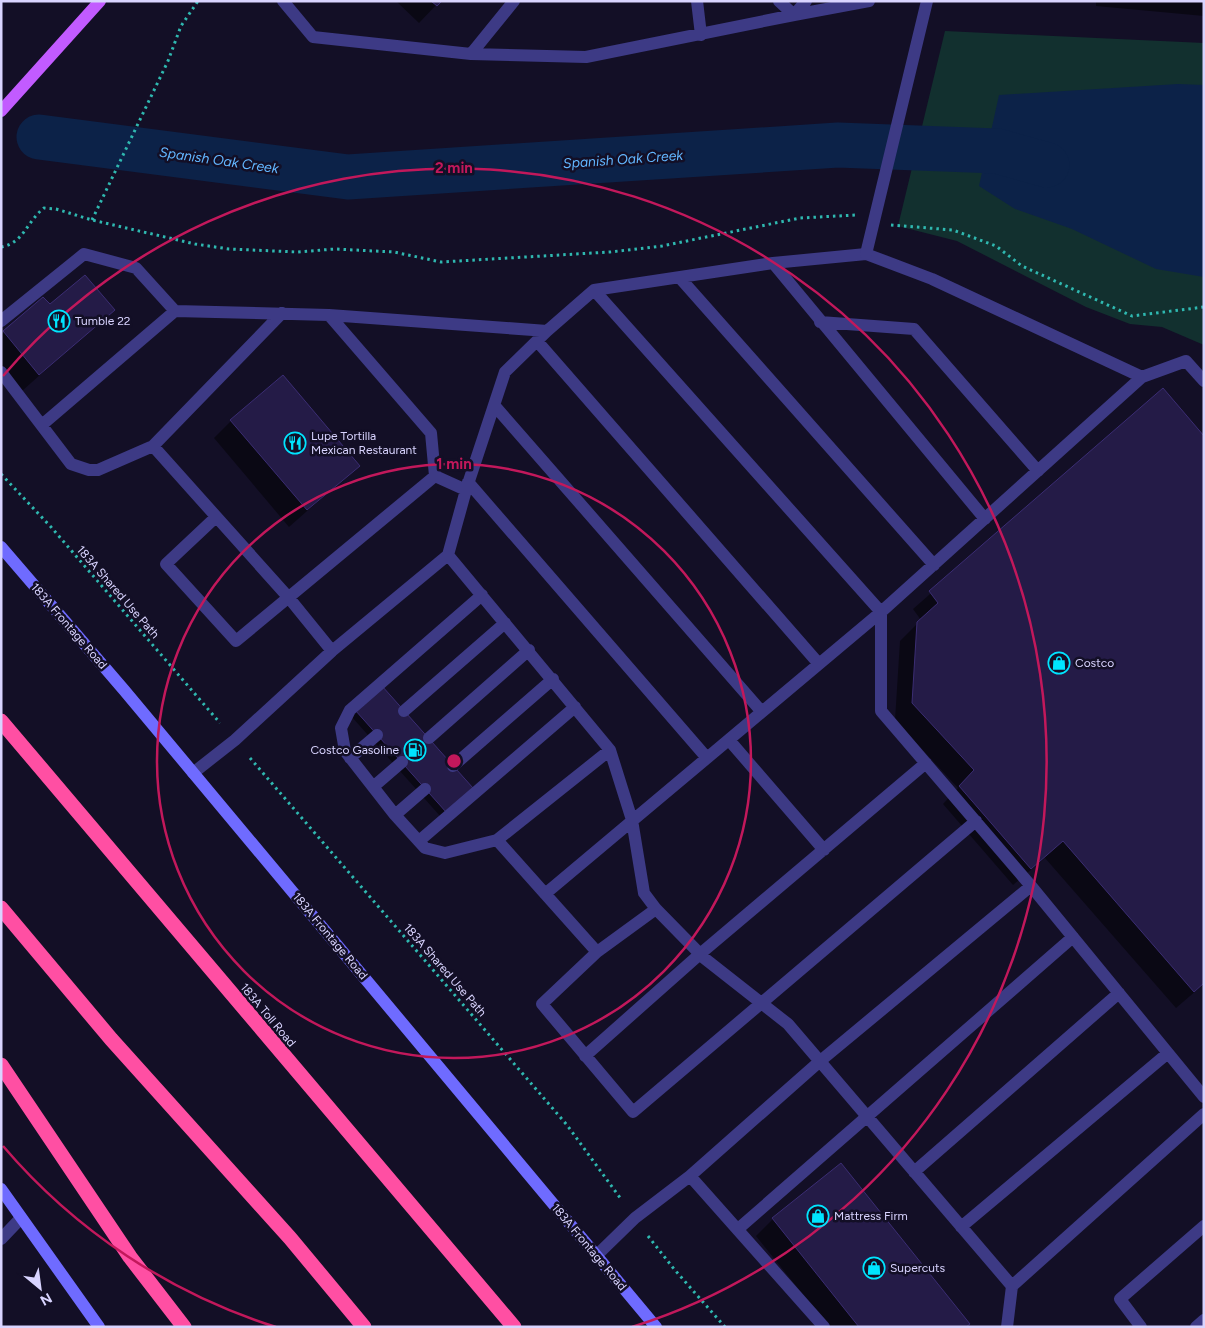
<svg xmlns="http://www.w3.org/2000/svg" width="1205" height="1328" viewBox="0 0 1205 1328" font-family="Figtree,sans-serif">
<rect width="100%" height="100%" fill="#130f26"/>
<path fill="#12302f" d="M945,31L1204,43V345L1162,327L1130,324L1086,307L957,241L898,226Z"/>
<path fill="#0c2248" d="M1178,84L1204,85V277L1156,269L1072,229L1015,209L979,186L999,95Z"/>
<path fill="#0007" d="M396,1H440L419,23Z
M1096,1H1204V16L1096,6Z
M43,299L50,306L113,310L22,391L1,367V335Z
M1163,390L1204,438V984L1176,1008L1045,858L1013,885L943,804L958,788L895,720L900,641L921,620L913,609Z
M231,421L358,466L289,527L214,438Z
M356,711L471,788L440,816L351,716Z
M773,1219L965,1327H829L756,1236Z"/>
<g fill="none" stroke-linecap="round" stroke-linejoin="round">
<path stroke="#0c2248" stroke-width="45" d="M39,137L348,177L838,145L997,151L1047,165"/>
</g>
<path fill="#241b47" stroke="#3b2d73" d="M431,1H442L437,6Z
M85,275L115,310L39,375L3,331L43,297L50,304Z
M283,375L360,466L307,510L230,420Z
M1163,388L1204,436V983L1194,992L1063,841L1031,869L959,786L974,770L912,703L917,622L938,603L929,591Z
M382,686L473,788L446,812L355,710Z
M841,1163L970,1324L966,1327H859L772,1218Z"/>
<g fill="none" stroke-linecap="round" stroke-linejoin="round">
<path stroke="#2fb8b0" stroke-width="3" stroke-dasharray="2.5 4" stroke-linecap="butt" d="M92,220L168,61L181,26L198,1
M891,225L953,230L996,246L1022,266L1132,316L1204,307
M1,247C24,243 27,221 44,208L56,209L92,220L195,244L229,249L297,252L335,249L394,252L441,262L610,252L662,246L800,218L856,215
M1,474L51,527L220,723
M250,758L567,1125L621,1199
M648,1236L674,1269L725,1327"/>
<path stroke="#3d3a85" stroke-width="12" d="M283,1L313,37L471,54L514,1
M697,1L701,35
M779,1L794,15L869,1
M471,54L586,57L794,15L806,1
M773,263L985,519
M680,278L934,565
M594,290L881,612V711L1031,886L1204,1097
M329,315L431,433L435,476
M1,321L84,254L136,268L175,311
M820,322L914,329L1038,471
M537,341L819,664
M1,372L71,464L89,470H98L153,446L282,313
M494,405L762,712
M43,424L175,311L329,315L547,331
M153,446L289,598L332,651
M468,482L707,758
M216,517L166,564L236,641L435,476L466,490
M448,555L610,750L632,820L644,893L656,909L704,958L788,1024L1012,1286L1007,1327
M404,711L505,623
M429,738L529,650
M729,740L824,850
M610,750L497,840L597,952L542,1004L633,1112L976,821
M350,758L377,735
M453,766L553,679
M193,773L235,740L332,651L448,555L466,490L505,372L547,331L594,290L773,263L866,254L932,279L1142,377L1186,361L1204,381
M373,787L402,762
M425,789L395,815L425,848L445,853L497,840
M395,815L345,751L341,728L350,710L482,595
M419,841L575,707
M545,894L881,612L1142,377
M597,952L656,909
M585,1056L700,954L926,763
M914,1172L1119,993
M690,1176L819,1062L1031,886
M961,1227L1168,1053
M738,1229L1073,937
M1,1239L21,1218
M597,1255L635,1218L690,1176L824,1327
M1012,1286L1204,1114
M1141,1327L1120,1299L1204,1226
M1196,1327L1204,1320"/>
<path stroke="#3d3a85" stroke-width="12" d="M866,254L927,1"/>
<path stroke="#6f6bff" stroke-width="12" d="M1,547L124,690L656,1327
M1,1189L99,1327"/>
<path stroke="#c25bff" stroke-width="12" d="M1,111L100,1"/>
<path stroke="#ff4fa3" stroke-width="15" d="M1,721L514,1327
M1,908L111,1039L290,1238L364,1327
M1,1065L130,1257L184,1327"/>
</g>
<g fill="none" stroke="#c2185b" stroke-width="2.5">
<circle cx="454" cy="761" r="297"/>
<path d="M276 1327A593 593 0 0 1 3 1146M3 376A593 593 0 1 1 632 1327"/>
</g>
<defs>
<g id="restaurant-ring" transform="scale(1.125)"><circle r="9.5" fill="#130f26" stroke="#00e5ff" stroke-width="1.5"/><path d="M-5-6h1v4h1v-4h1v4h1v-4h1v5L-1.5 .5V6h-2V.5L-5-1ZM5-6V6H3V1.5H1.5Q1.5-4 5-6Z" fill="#00e5ff"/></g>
<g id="shop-ring" transform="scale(1.125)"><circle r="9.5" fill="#130f26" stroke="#00e5ff" stroke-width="1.5"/><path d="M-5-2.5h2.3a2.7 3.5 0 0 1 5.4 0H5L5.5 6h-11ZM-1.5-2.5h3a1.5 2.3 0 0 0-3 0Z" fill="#00e5ff"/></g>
<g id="fuel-ring" transform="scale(1.125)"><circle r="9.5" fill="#130f26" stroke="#00e5ff" stroke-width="1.5"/><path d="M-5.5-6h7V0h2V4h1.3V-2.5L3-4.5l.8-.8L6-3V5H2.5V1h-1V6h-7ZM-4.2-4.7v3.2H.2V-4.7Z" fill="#00e5ff"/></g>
</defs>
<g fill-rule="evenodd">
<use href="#restaurant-ring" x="59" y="321"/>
<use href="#restaurant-ring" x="295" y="443"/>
<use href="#shop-ring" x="1059" y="663"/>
<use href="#fuel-ring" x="415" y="750"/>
<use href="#shop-ring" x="818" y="1216"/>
<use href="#shop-ring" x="874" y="1268"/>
</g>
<g text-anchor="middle" stroke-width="5" stroke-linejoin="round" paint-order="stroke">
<g font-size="12" fill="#d9d4ff" stroke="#130f26" text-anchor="start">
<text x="75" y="325">Tumble 22</text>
<text x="311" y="440">Lupe Tortilla<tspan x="311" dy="14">Mexican Restaurant</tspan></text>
<text x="1075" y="667">Costco</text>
<text x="399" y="754" text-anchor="end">Costco Gasoline</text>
<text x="834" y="1220">Mattress Firm</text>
<text x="890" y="1272">Supercuts</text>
</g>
<g font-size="12" fill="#d9d4ff" stroke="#130f26">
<text transform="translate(118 592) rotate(49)" y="4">183A Shared Use Path</text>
<text transform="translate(69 626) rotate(49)" y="4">183A Frontage Road</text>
<text transform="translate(330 936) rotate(50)" y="4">183A Frontage Road</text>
<text transform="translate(445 970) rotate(49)" y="4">183A Shared Use Path</text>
<text transform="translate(268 1015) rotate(50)" y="4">183A Toll Road</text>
<text transform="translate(589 1247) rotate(50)" y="4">183A Frontage Road</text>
</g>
<g font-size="14" font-style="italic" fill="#62b6ff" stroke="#130f26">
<text transform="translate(623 159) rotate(-4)" y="5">Spanish Oak Creek</text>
<text transform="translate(219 160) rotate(8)" y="5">Spanish Oak Creek</text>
</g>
</g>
<circle cx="454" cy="761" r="8" fill="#c2185b" stroke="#130f26" stroke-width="2.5"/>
<g font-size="15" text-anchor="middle" font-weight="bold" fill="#c2185b" stroke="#130f26" stroke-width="5" stroke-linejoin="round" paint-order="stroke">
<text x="454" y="173">2 min</text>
<text x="454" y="469">1 min</text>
</g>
<rect width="1205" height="1328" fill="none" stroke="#d9d4ff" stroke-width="5"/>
<g transform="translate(40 1288) rotate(151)" stroke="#130f26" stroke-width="4" paint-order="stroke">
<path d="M0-4L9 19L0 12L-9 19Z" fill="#d9d4ff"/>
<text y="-8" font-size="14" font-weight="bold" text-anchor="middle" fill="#d9d4ff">N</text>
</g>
</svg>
